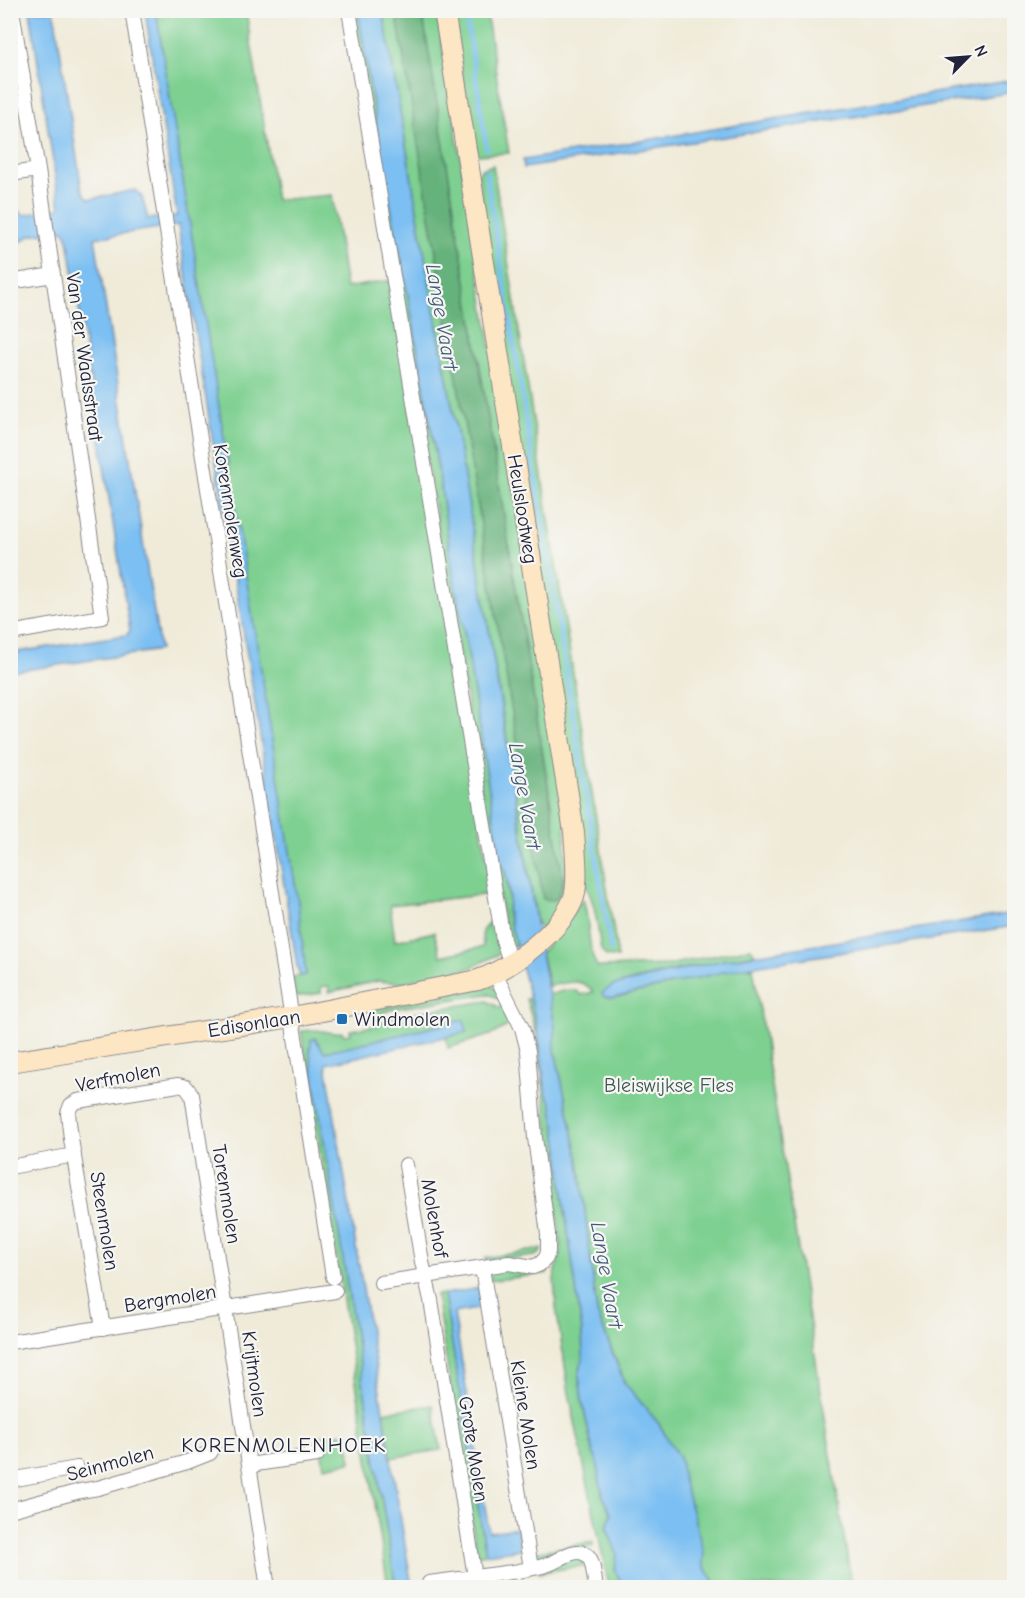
<svg xmlns="http://www.w3.org/2000/svg" width="1025" height="1598" viewBox="0 0 1025 1598" font-family="'Comic Neue',sans-serif">
<rect width="100%" height="100%" fill="#f6f6f2"/>
<filter id="ink" filterUnits="userSpaceOnUse"><feTurbulence type="fractalNoise" baseFrequency=".0167" numOctaves="2"/><feDisplacementMap in="SourceGraphic" scale="12" xChannelSelector="R" yChannelSelector="G"/><feConvolveMatrix kernelMatrix="1 2 1 2 8 2 1 2 1" color-interpolation-filters="sRGB"/></filter>
<filter id="wash" filterUnits="userSpaceOnUse"><feTurbulence type="fractalNoise" baseFrequency=".008" numOctaves="4" result="noise"/><feDisplacementMap in="SourceGraphic" scale="24" xChannelSelector="R" yChannelSelector="G"/><feGaussianBlur stdDeviation="1.35" result="paint"/><feColorMatrix in="noise" values="0 0 0 0 0 0 0 0 0 0 0 0 0 0 0 0 0 1.4 0 .05"/><feComposite in="paint" operator="in"/></filter>
<g filter="url(#wash)">
<rect width="100%" height="100%" fill="#f0ebd9"/>
<path fill="#7ed091" stroke="#507966" stroke-width="1.5" d="M156,11H246L276,200L332,195L346,288L391,280L492,894L390,905L395,941L434,932L441,956L483,947L482,931L495,915L501,953L470,968L399,983L378,981L329,992V986L321,987V993L295,997L292,977L306,975C258,653 206,332 156,11Z
M352,11H358L383,167L410,306L441,486L453,575L467,647L500,860L506,872L509,904L507,911L516,944L508,949Z
M383,11H396L563,879L422,11H437L565,811L566,886L560,906L542,930L537,923L456,427L433,304Z
M452,11H486L509,153L475,155Z
M493,165L618,958L606,956L601,950C598,932 595,894 582,881L478,174L482,169Z
M583,899C590,917 587,955 598,967L668,965L751,948L755,954L666,972L612,986L609,989L748,960L750,968L753,967L852,1587H664L625,1383L597,1313L579,1161L555,1051L548,995C559,993 573,985 581,995L593,992C582,976 565,983 549,986L541,953Z
M489,985L496,988L502,998H499L488,994L392,1009L371,1018L369,1010Z
M526,999H530L537,1026L546,1093L551,1102L559,1148L563,1195L582,1331L583,1357L579,1375L582,1400L593,1452L598,1463V1473L603,1496L611,1514L607,1528L617,1554L615,1571L620,1580V1587H609L569,1393L556,1307L554,1279L561,1250L538,1039Z
M487,1001L498,1007L505,1006L513,1023L493,1034L448,1048L446,1036L466,1031L464,1020L324,1052L315,1039L311,1040L310,1054L396,1587H388L301,1031L317,1030L334,1033L342,1032L344,1035L351,1034L350,1030L375,1026L393,1016Z
M542,1249L540,1253L534,1256L485,1261V1258Z
M550,1260L547,1273L491,1281L489,1272Z
M444,1294L486,1554L477,1556L436,1295Z
M433,1405L441,1450L391,1458L384,1412Z
M347,1433L351,1462L324,1467L319,1437Z
M593,1542V1546L536,1562L534,1552Z
M574,1558L584,1561L588,1565L538,1573Z"/>
<path fill="#66b27b" stroke="#446a5b" stroke-width="1.5" d="M396,11H422L563,879L561,890L555,900L543,899Z"/>
<path fill="#7cbff2" stroke="#4f7096" stroke-width="1.5" d="M30,11H54L82,190L86,196L90,199L135,190L142,197L148,219L177,216L145,11H156L298,902L306,975L300,976L297,966L178,225L95,238L160,650L11,672V653L126,635L130,631L68,239L65,232L62,230L31,235L11,248V206H13L24,215L60,208Z
M358,11H383L433,304L456,427L541,953L555,1026V1051L579,1161L597,1313L624,1382L659,1424L680,1460L683,1479L704,1553L703,1564L717,1587H620V1580L615,1571L617,1554L607,1528L611,1514L603,1496L598,1473V1463L593,1452L582,1400L579,1375L583,1357L582,1331L563,1195L559,1148L551,1102L546,1093L537,1026L507,911C512,895 507,874 500,860L467,647L453,575L441,486L410,306L383,167Z
M1014,80V92L524,168L523,160Z
M1014,913V926L740,968L613,998L603,996L602,993L612,986L724,960Z
M464,1020L467,1032L326,1064L412,1587H396L310,1054L311,1040L315,1038L324,1052Z
M479,1288L482,1308L454,1313L489,1532L517,1528L521,1549L486,1554L444,1294Z"/>
<g fill="none" stroke-linecap="round" stroke-linejoin="round">
<path stroke="#7cbff2" stroke-width="4.5" d="M465,10L487,149
M486,171L611,950
M515,1586V1588"/>
</g>
</g>
<g filter="url(#ink)">
<g fill="none" stroke-linecap="round" stroke-linejoin="round">
<g stroke="#89868a" stroke-width="16">
<path id="street" d="M132,10L333,1277
M349,10L503,940L511,965
M10,174L38,170
M10,282L53,275
M10,633L102,617L38,170L12,10
M406,1165L422,1262L431,1300L475,1577L429,1583L430,1588
M10,1167L74,1155
M482,1268L531,1568
M381,1283L509,1263L533,1267L540,1264L546,1258L548,1252V1234L535,1138L528,1051L522,1028L495,974
M103,1328L71,1139L68,1113L71,1105L78,1101L178,1085L186,1087L192,1095L268,1588
M10,1342L335,1291
M249,1465L317,1455
M10,1480L77,1468
M10,1510L80,1491L98,1488L187,1462L210,1453L214,1446
M475,1577C499,1573 526,1572 549,1564C560,1560 576,1545 588,1556C594,1562 594,1579 596,1588"/>
</g>
<g stroke="#89868a" stroke-width="22">
<path id="secondary" d="M10,1062L292,1017L478,980C510,969 563,930 574,897C579,879 575,850 574,832L444,10"/>
</g>
<use href="#street" stroke="#fff" stroke-width="14"/>
<use href="#secondary" stroke="#fce6c4" stroke-width="20"/>
</g>
</g>
<rect fill="#1f6fb2" stroke="#f6f6f2" stroke-width="2" x="336" y="1013" width="12" height="12" rx="3"/>
<g text-anchor="middle" stroke-width="4.5" stroke-linejoin="round" paint-order="stroke">
<g font-size="20" fill="#22223b" stroke="#f6f6f2">
<text transform="translate(85 357) rotate(82)" y="7">Van der Waalsstraat</text>
<text transform="translate(523 509) rotate(81)" y="7">Heulslootweg</text>
<text transform="translate(231 511) rotate(81)" y="7">Korenmolenweg</text>
<text transform="translate(254 1023) rotate(-9)" y="7">Edisonlaan</text>
<text transform="translate(118 1077) rotate(-11)" y="7">Verfmolen</text>
<text transform="translate(227 1194) rotate(81)" y="7">Torenmolen</text>
<text transform="translate(435 1218) rotate(80)" y="7">Molenhof</text>
<text transform="translate(105 1221) rotate(81)" y="7">Steenmolen</text>
<text transform="translate(170 1298) rotate(-9)" y="7">Bergmolen</text>
<text transform="translate(255 1374) rotate(82)" y="7">Krijtmolen</text>
<text transform="translate(526 1415) rotate(81)" y="7">Kleine Molen</text>
<text transform="translate(474 1449) rotate(81)" y="7">Grote Molen</text>
<text transform="translate(110 1463) rotate(-15)" y="7">Seinmolen</text>
</g>
<g font-size="20" fill="#22223b" stroke="#f6f6f2" text-anchor="start">
<text x="354" y="1026">Windmolen</text>
</g>
<g font-size="20" fill="#3e5655" stroke="#f6f6f2">
<text x="669" y="1092">Bleiswijkse Fles</text>
</g>
<g font-size="21" font-style="italic" fill="#42597b" stroke="#f6f6f2">
<text transform="translate(442 317) rotate(80)" y="7">Lange Vaart</text>
<text transform="translate(525 796) rotate(80)" y="7">Lange Vaart</text>
<text transform="translate(607 1275) rotate(80)" y="7">Lange Vaart</text>
</g>
<g font-size="21" letter-spacing="1.5" fill="#22223b" stroke="#f6f6f2">
<text x="284" y="1452">KORENMOLENHOEK</text>
</g>
</g>
<rect width="1025" height="1598" fill="none" stroke="#f6f6f2" stroke-width="36"/>
<g transform="translate(968 57) rotate(65)" stroke="#f6f6f2" stroke-width="4.5" paint-order="stroke">
<path d="M0-4.5L10 22L0 15L-10 22Z" fill="#22223b"/>
<text y="-9" font-size="16" font-weight="bold" text-anchor="middle" fill="#22223b">N</text>
</g>
</svg>
